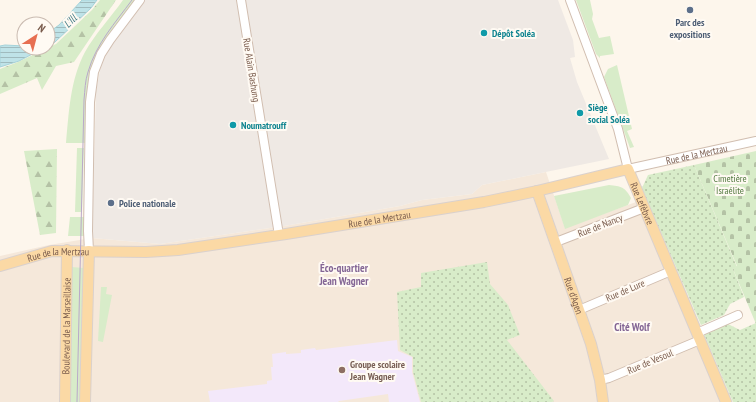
<svg xmlns="http://www.w3.org/2000/svg" width="756" height="402" viewBox="0 0 756 402" font-family="'PT Sans Narrow',sans-serif">
<defs>
<pattern id="forest-firs" width="22" height="20" patternUnits="userSpaceOnUse"><rect width="22" height="20" fill="#d8ecc9"/><path d="M5 1l3.5 6h-7zM16 11l3.5 6h-7z" fill="#b4c2a5"/></pattern>
<pattern id="cemetery-stones" width="16" height="16" patternUnits="userSpaceOnUse"><rect width="16" height="16" fill="#d8ecc9"/><path d="M2 7V4a2 2 0 0 1 4 0v3zM10 15v-3a2 2 0 0 1 4 0v3z" fill="#b4c2a5"/></pattern>
<pattern id="park-dots" width="8" height="8" patternUnits="userSpaceOnUse"><rect width="8" height="8" fill="#d8ecc9"/><path d="M2 2h.1M6 6h.1" fill="none" stroke="#b4c2a5" stroke-width="1.8" stroke-linecap="round"/></pattern>
<pattern id="water-rules" width="6" height="5" patternUnits="userSpaceOnUse"><rect width="6" height="5" fill="#bfe3e8"/><path d="M0 2.5h6" fill="none" stroke="#a0bbbe"/></pattern>
</defs>
<rect width="100%" height="100%" fill="#fdf6ec"/>
<path fill="#f5e8da" d="M546,172L565,228L647,198L733,402H0V256L49,245L92,238L160,244L284,226L400,206L422,200L472,194L482,185Z"/>
<path fill="#efe9e4" d="M144,0H558L573,40L575,57L570,58L577,82L609,159L482,185L472,194L422,200L400,206L284,226L160,244L92,238L96,91L101,65L112,42Z"/>
<path fill="#f3e8fa" d="M397,340L398,351L412,357V372L420,402H389L388,394L339,401L338,402H210L208,391L267,384V381L272,380L271,367H273L272,354L286,352V354L301,353V350L315,348L316,350Z"/>
<path fill="#d8ecc9" d="M123,0H136L101,48L88,143H66C69,112 70,80 85,52C95,34 111,17 123,0Z
M576,0H590L593,14L592,19L599,38L610,36L614,54L600,56V58L596,54Z
M617,65L632,129L627,131L634,147L630,148L604,77L608,69Z
M77,148H84L82,212H75Z
M609,185C621,186 625,187 631,198L628,205L565,229L554,196Z
M70,217H86L85,236H68Z
M71,267L84,268L81,402H68Z
M101,287H107L106,294L112,295L103,342L98,341Z"/>
<path fill="url(#forest-firs)" d="M100,0H116L74,62L56,66L42,90L37,78L0,94V69L18,62L56,44L92,10Z
M57,149L56,233L40,235L24,151Z"/>
<path fill="url(#cemetery-stones)" d="M756,151V324L733,269L737,266L694,165Z"/>
<path fill="url(#park-dots)" d="M694,165L737,267L733,269L744,297L730,304L724,315L701,325L642,188L648,175Z
M487,262L490,284L508,305L520,335L507,340L554,401L552,402H421L413,372V357L400,350L397,292L421,287V273Z
M756,323V402H733L704,334L728,324L740,330Z"/>
<path fill="url(#water-rules)" stroke="#a5d3da" d="M82,0H97L91,8L55,42L48,46V33L59,25Z
M5,45L24,46V48H44L19,61L0,67V46Z"/>
<g fill="none" stroke-linecap="round" stroke-linejoin="round">
<g stroke="#d1beb0" stroke-width="10">
<g id="minor">
<path d="M241,0L279,235"/>
<path id="s1" d="M570,0L618,129L628,169L756,141"/>
<path d="M556,242L644,208"/>
<path d="M89,251L88,231L90,102L94,72L101,54L110,40L140,0"/>
<path d="M579,310L671,271"/>
<path d="M697,333L738,315"/>
<path d="M600,380L609,378L700,340"/>
</g>
</g>
<g stroke="#dad1cd" stroke-width="12">
<g id="major">
<path id="s2" d="M537,191L591,344L600,380L603,402"/>
<path id="s3" d="M0,266L52,251L146,252L178,250L286,234L484,202L537,191L628,169L726,402"/>
<path id="s4" d="M65,402L67,250"/>
<path d="M85,402L89,251"/>
</g>
</g>
<use href="#minor" stroke="#fff" stroke-width="8"/>
<use href="#major" stroke="#fbd9a5" stroke-width="10"/>
<path stroke="#b9a8c9" stroke-width="1" d="M77,402L84,100C85,90 85,81 88,72C96,44 115,23 132,0"/>
</g>
<g fill="#5c6f8a" stroke="#fffaf3" stroke-width="1.5">
<circle cx="690" cy="10" r="4"/>
<circle cx="111" cy="203" r="4"/>
</g>
<g fill="#0f9aa8" stroke="#fffaf3" stroke-width="1.5">
<circle cx="484" cy="33" r="4"/>
<circle cx="580" cy="113" r="4"/>
<circle cx="233" cy="125" r="4"/>
</g>
<circle fill="#8d6e63" stroke="#fffaf3" stroke-width="1.5" cx="342" cy="370" r="4"/>
<g text-anchor="middle" stroke-width="4" stroke-linejoin="round" paint-order="stroke">
<g font-size="10" font-weight="bold" fill="#4e5e75" stroke="#fffaf3">
<text x="690" y="26">Parc des<tspan x="690" dy="12">expositions</tspan></text>
<text x="119" y="207" text-anchor="start">Police nationale</text>
</g>
<g font-size="10" font-weight="bold" fill="#0d838f" stroke="#fffaf3" text-anchor="start">
<text x="492" y="37">Dépôt Soléa</text>
<text x="588" y="111">Siège<tspan x="588" dy="12">social Soléa</tspan></text>
<text x="241" y="129">Noumatrouff</text>
</g>
<g font-size="10" fill="#7a5c4d" stroke="#fffaf3">
<text transform="translate(252 70) rotate(81)" y="4">Rue Alain Bashung</text>
<text dy="4" stroke="none"><textPath href="#s1" startOffset="249">Rue de la Mertzau</textPath></text>
<text dy="4" stroke="none"><textPath href="#s3" startOffset="675">Rue Lefèbvre</textPath></text>
<text dy="4" stroke="none"><textPath href="#s3" startOffset="384">Rue de la Mertzau</textPath></text>
<text transform="translate(600 225) rotate(-21)" y="4">Rue de Nancy</text>
<text dy="4" stroke="none"><textPath href="#s3" startOffset="60">Rue de la Mertzau</textPath></text>
<text transform="translate(625 290) rotate(-23)" y="4">Rue de Lure</text>
<text dy="4" stroke="none"><textPath href="#s2" startOffset="111">Rue d'Agen</textPath></text>
<text dy="4" stroke="none"><textPath href="#s4" startOffset="76">Boulevard de la Marseillaise</textPath></text>
<text transform="translate(650 361) rotate(-23)" y="4">Rue de Vesoul</text>
</g>
<g font-size="10" fill="#537a41" stroke="#fffaf3">
<text x="730" y="182">Cimetière<tspan x="730" dy="12">Israélite</tspan></text>
</g>
<g font-size="10" font-weight="bold" fill="#785e54" stroke="#fffaf3" text-anchor="start">
<text x="350" y="368">Groupe scolaire<tspan x="350" dy="12">Jean Wagner</tspan></text>
</g>
<g font-size="11" font-style="italic" fill="#437c86" stroke="#fffaf3">
<text transform="translate(70 21) rotate(-46)" y="4">L'Ill</text>
</g>
<g font-size="11" font-weight="bold" fill="#846695" stroke="#fffaf3">
<text x="344" y="272">Éco-quartier<tspan x="344" dy="13">Jean Wagner</tspan></text>
<text x="632" y="331">Cité Wolf</text>
</g>
</g>
<g transform="translate(36 36) rotate(36)"><circle r="19" fill="#fffaf3" stroke="#cabbb1"/>
<path d="M0-3L7 15L0 10L-7 15Z" fill="#e76f51"/>
<text y="-6" font-size="11" font-weight="bold" text-anchor="middle" fill="#7a5c4d">N</text>
</g>
</svg>
